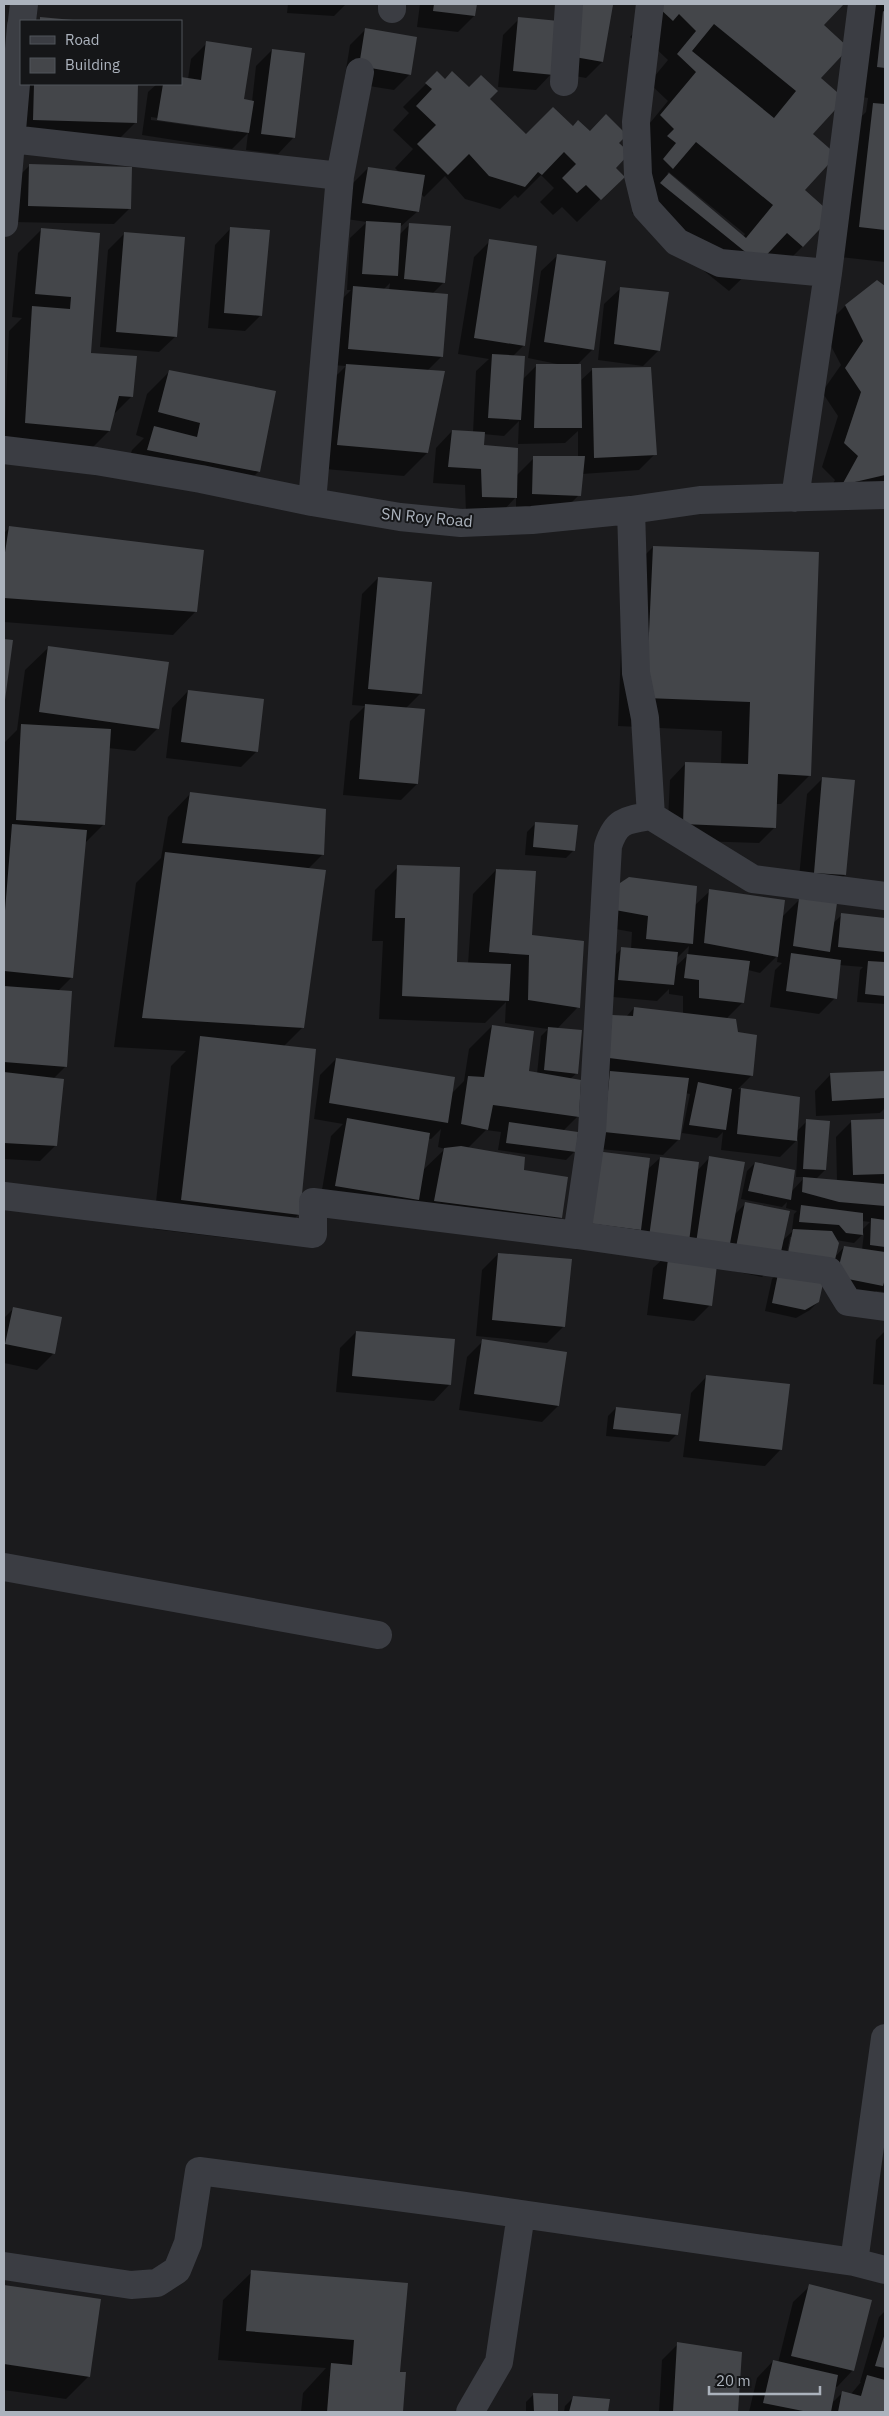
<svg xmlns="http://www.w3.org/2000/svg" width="889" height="2416" viewBox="0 0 889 2416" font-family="'IBM Plex Sans',sans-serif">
<rect width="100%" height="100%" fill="#1b1b1d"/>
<path fill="#0007" fill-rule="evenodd" d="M288,4H346L334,16L287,13Z
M420,4H475L474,16L458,32L417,27Z
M575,4L611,6L602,62L586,78L553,72L536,90L498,87L503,35L519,19L558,22Z
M660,4H842L822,25L819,78L803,190V246L774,275L759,262L729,291L632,213L640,204L632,145L668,101L649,83L668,60L649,42L643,48L630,37ZM669,172L745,234L743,237L667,173Z
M860,4H885V262L831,256L845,133L866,112L868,98L849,95Z
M366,29L410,74L394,90L344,82L350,45Z
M207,43L242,100L252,102L256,66L272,50L294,137L278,154L246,150L248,133L232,149L142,135L148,92L157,84H181L188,79L191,59ZM151,117L236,130V132L151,120Z
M437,73L444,80L469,89L489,99L526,135L572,127L617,143L614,168L623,177L577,222L562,207L553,215L540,202L554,188L541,175L518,198L515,195L500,209L465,199L445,176L424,197L421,194L418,211L400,227L399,235L410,224L444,282L432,294L442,356L427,371V453L404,476L314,468L323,389L346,366L332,365L337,304L351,290H347L350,238L367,222L346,219L352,184L368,168L400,173L395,168L413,149L393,130L409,113L403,107ZM390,283L389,290H383Z
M27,84H137L136,122L120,138L17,135Z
M29,166L130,208L114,224L13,222V182Z
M231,228L261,315L245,331L208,328L215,245Z
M41,230L99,234L89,354L132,396L112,416L109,431L86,454L4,446L9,331L22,318L12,317L18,253Z
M125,233L176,336L159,352L100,347L108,250Z
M490,241L524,345L512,357L523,379L537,365H562L528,358L541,271L558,255L593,349L577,365L580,381L593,369L655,454L639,470L582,474L579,495L563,511L516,510V497L500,514L466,513L465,485L433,483L436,448L452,431L473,433L476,371L489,359L458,354L474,257ZM519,421L518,444L565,443L578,431V457L534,458L517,475L483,447V434L504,436Z
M877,282L885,287V494L820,507L835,480L822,467L838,416L822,392L841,365L822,329L845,306Z
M621,288L659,350L643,366L598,360L604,304Z
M170,371L259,471L236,494L125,473L132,450L144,438L136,435L147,394Z
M10,527L196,611L173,635L4,622V533Z
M653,547L810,775L781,804H776L775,827L759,843L667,840L670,780L686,763L721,765L722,731L618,726L624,576Z
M378,578L421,693L406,708L417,784L401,800L343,795L350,721L365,706L352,705L362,594Z
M4,640L12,641L4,699Z
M49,647L158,728L135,751L108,748L104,824L84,844L72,977L58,991L66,1066L53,1079L56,1145L40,1161L4,1159V743L17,730L25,670Z
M188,691L257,751L241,767L166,758L172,708Z
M823,778L845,875L829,891L798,888L807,794Z
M191,793L325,810L322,855L308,869L303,1027L284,1046L298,1215L270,1243L153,1229L171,1066L186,1051L114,1047L136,883L161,858L168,817Z
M535,824L574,850L566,858L525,855L527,832Z
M398,867L455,963L468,964L473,894L496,870L531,936L578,1007L557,1029L577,1073L570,1079L578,1116L563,1131L577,1133L574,1152L566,1160L498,1150L501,1132L486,1130L468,1148L523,1171L561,1218L538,1241L320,1202L331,1136L343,1124L314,1119L320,1075L336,1059L451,1094L464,1081L469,1049L492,1026L527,1072L537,1074L541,1036L548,1029L505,1023L506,1002L485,1023L379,1019L383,941H372L375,890ZM441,1129L438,1147L445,1149L422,1171L428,1138L431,1139Z
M710,891L782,917L800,899L832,924L842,915L885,919V1004L857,1002L860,970L863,967L839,965L835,998L819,1014L770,1007L775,970L782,963L777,962L778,955L760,973L748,970L743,1002L726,1019L737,1033L751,1076L738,1089L799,1098L797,1131L807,1121L825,1170L816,1179L837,1181L836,1137L852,1121L885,1120V1307H881L884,1292L876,1291L866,1301L822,1282L818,1302L810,1310L796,1318L765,1311L772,1279L780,1271L778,1261L762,1277L719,1268L716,1260L710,1305L694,1321L647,1315L653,1268L665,1257L571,1239L660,1158L697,1171L710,1157L734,1215L746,1203L782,1241L794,1230H792L794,1214L797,1211L786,1208L787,1202L782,1207L741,1199L747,1171L755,1163L791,1192L805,1177H796L798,1139L780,1157L721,1150L723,1132L717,1138L682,1133L690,1094L685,1093L679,1139L663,1155L589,1148V1039L626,1017L634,1008L683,1014V996L669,994V989L657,1001L602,996L606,965L622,948L631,949L632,932L599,926L602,902L694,906ZM689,946L688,955L675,967L676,959ZM862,1221L870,1222L862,1230ZM864,1233L862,1250L844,1247L834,1258L836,1240L854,1243ZM790,1237H792L785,1263Z
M885,1072V1108L880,1113L816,1116L815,1091L831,1074Z
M498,1254L563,1327L547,1343L476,1336L482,1270Z
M13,1309L53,1354L37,1370L4,1363V1318Z
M885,1331V1385L873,1384L876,1340Z
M356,1332L450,1384L434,1401L336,1392L340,1348Z
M483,1341L558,1406L542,1422L459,1410L467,1357Z
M707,1376L781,1449L765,1466L683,1457L691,1393Z
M616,1408L677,1434L669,1442L606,1436L608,1416Z
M252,2272L406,2284L399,2373H405L402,2412H301L303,2393L326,2368L218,2360L223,2300Z
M4,2286L100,2300L89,2376L66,2399L4,2390Z
M810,2286L853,2370L837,2387L834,2386L831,2404L843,2392L851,2394L861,2382H860L879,2317L885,2311V2412H749L757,2378L773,2361L778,2363L793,2302Z
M678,2344L741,2353L737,2412H659L662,2360Z
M534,2394L557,2395V2412H526V2402Z
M573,2398L608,2401L607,2412H564L565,2406Z"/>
<path fill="#44464a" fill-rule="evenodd" d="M434,4H477L475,16L433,11Z
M577,4L613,5L603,62L569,56Z
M661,4H844L824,25L849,48L821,78L845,99L813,134L837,155L805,190L833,215L803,247L787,233L759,263L660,183L669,173L746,238L773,205L696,142L673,169L663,159L676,143L667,136L674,129L660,115L696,72L677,54L696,31L679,14L673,21L658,7ZM714,24L796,91L774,118L692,51Z
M883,11L885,12V68L877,67Z
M40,17L73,20V21H40Z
M518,17L559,21L554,75L513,71Z
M365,28L417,37L411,75L359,66Z
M206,41L252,48L244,99L254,101L249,133L157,120L163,84H181V77L201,80Z
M272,49L305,53L295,138L261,134Z
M437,71L445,79L452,71L469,87L481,75L498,91L490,99L526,134L553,107L573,126L578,120L590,131L606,114L627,135L619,143L630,153L616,168L625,177L601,200L586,185L577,193L562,178L576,164L564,152L542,175L538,172L525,187L489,176L469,154L448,175L417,144L436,125L416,106L432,89L425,83Z
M34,84H138L137,123L33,120Z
M873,103L885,104V230L859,227Z
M29,164L132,167L131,209L28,206Z
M368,167L425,175L419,212L362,203Z
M366,221L401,223L398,276L362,274Z
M409,223L451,226L445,283L404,279Z
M230,227L270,230L262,316L224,313Z
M41,228L100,233L91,353L137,356L133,397L119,396L110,431L25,423L32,306L70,309L71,297L35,294Z
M124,232L185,237L177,337L116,332Z
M489,239L537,246L525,346L474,338Z
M557,254L606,261L594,350L544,342Z
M877,280L885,286V475L842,485L858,456L844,443L861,392L845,368L863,341L845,305Z
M353,286L448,294L443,357L348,349Z
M620,287L669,292L660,351L614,344Z
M492,354L525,356L521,420L488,418Z
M346,364L445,371L428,453L337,445Z
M536,364H581L582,428H534Z
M651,367L657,455L594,458L592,368Z
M169,370L276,391L260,472L147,450L154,426L197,437L200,423L158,412Z
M452,430L485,432L484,445L518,448L517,498L482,497L481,469L448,467Z
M533,456H585L581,496L532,494Z
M9,526L204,550L197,612L4,598V559Z
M653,546L819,552L811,776L778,774L776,828L683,824L685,762L748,764L750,702L646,698Z
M378,577L432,582L422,694L368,689Z
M4,639L13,640L5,700H4Z
M48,646L169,662L159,729L39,712Z
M188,690L264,699L258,752L181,742Z
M365,704L425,709L418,784L359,779Z
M21,724L111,729L105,825L16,820Z
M822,777L855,780L846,875L814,873Z
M190,792L326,809L324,855L182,843Z
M535,822L578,825L575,851L533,847Z
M12,824L87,830L73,978L4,971V923Z
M165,852L326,870L304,1028L142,1018Z
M397,865L460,867L457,962L511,964L509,1001L402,996L405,918H395Z
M496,869L536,871L532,935L584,941L580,1008L528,1000L529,955L489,952Z
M629,877L697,886L693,944L646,939L648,916L615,910L617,885Z
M709,889L785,900L778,957L704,943Z
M799,898L837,903L830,952L793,946Z
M841,913L885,918V952L838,947Z
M621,947L678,952L674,985L618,980Z
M791,953L841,960L837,999L786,991Z
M687,954L750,961L744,1003L699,998V980L684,978Z
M868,961L885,962V996L865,994Z
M4,986L72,991L67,1067L4,1062Z
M634,1007L736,1019L738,1032L757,1035L753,1076L609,1058L612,1015L633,1016Z
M492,1025L534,1031L529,1071L581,1080L579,1117L493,1105L488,1130L461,1124L468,1076L484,1077Z
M548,1027L582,1030L578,1074L544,1070Z
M200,1036L316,1049L300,1215L181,1200Z
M336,1058L455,1077L448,1123L329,1103Z
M610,1071L689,1078L680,1140L604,1132Z
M885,1071V1098L832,1101L830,1073Z
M4,1072L64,1079L57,1146L4,1143Z
M698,1082L732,1089L726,1130L689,1125Z
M741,1088L800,1097L797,1141L737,1134Z
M347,1118L430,1133L419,1200L335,1186Z
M806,1119L830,1121L826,1170L803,1169Z
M885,1119V1174L853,1175L851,1120Z
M509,1122L578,1132L576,1152L506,1143Z
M461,1146L525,1157L524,1170L568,1177L562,1218L434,1201L444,1148Z
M596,1151L650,1158L641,1230L587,1223Z
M709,1156L745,1162L729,1249L696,1243Z
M660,1157L699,1162L689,1242L649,1237Z
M755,1162L795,1170L791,1200L748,1191Z
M803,1177L885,1184V1206L839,1202L802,1192Z
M745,1202L790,1211L779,1261L735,1252Z
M801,1205L863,1213V1235L846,1233L839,1225L799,1222Z
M871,1218L885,1220V1247L870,1245Z
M793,1229L832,1231L839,1243L834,1264L787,1257Z
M844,1246L885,1252V1279L883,1286L848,1279L839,1266Z
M669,1251L718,1257L712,1306L663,1299Z
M498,1253L572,1259L565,1327L492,1320Z
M779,1269L824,1279L819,1302L805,1310L772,1303Z
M13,1307L62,1317L55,1354L5,1344Z
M356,1331L455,1339L451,1385L352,1376Z
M482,1339L567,1352L559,1406L474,1394Z
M706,1375L790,1384L782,1450L699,1441Z
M616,1407L681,1414L678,1435L613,1429Z
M251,2270L408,2283L400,2372H406L403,2412H327L331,2363L352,2365L354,2340L246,2331Z
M809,2284L872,2300L854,2371L791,2356Z
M4,2285L101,2299L90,2377L4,2364Z
M885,2333V2368L875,2366Z
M677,2342L742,2352L738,2412H673Z
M773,2360L838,2375L831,2412H808L763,2403Z
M867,2375L885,2380V2412H838L842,2391L861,2396Z
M533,2393L558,2394V2412H534Z
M573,2396L610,2399L608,2412H569Z"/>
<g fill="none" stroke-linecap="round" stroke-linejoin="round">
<path stroke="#3b3d43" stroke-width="28" d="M650,4L636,122L638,175L646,208L677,242L720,263L828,273
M392,9V4
M22,21L24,4
M564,82L569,4
M11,139L340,176
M4,223L21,26
M4,450L96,461L201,479L312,502L400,517L461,523L532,520L631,510L700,500L885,495
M795,498L828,273L862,4
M312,502L340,176L360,72
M631,510L636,673L645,718L651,816
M4,1196L313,1234V1202L577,1235L592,1132L608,846C616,820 626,820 651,816L753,879L885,896
M577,1235L829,1271L848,1302L885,1307
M4,1567L378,1635
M854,2262L885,2038
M4,2266L131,2285L157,2283L177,2270L188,2243L199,2171L458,2205L854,2262L885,2270
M470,2412L499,2362L521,2214"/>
</g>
<g text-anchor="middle" stroke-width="4" stroke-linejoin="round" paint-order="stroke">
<g font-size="16" fill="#acb3bd" stroke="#151618">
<text transform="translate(427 517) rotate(5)" y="6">SN Roy Road</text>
</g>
</g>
<rect width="889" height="2416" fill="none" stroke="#acb3bd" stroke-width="10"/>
<rect x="20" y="20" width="162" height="65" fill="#151618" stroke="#51555a"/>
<rect x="30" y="36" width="25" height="8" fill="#3b3d43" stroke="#51555a"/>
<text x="65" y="45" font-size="15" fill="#acb3bd">Road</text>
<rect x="30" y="58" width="25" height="15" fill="#44464a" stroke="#51555a"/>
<text x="65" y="70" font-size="15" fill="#acb3bd">Building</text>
<path d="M709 2386v8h111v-8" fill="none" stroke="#acb3bd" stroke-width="2.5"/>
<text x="716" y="2386" font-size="15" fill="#acb3bd" stroke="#151618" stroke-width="4" paint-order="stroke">20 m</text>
</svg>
